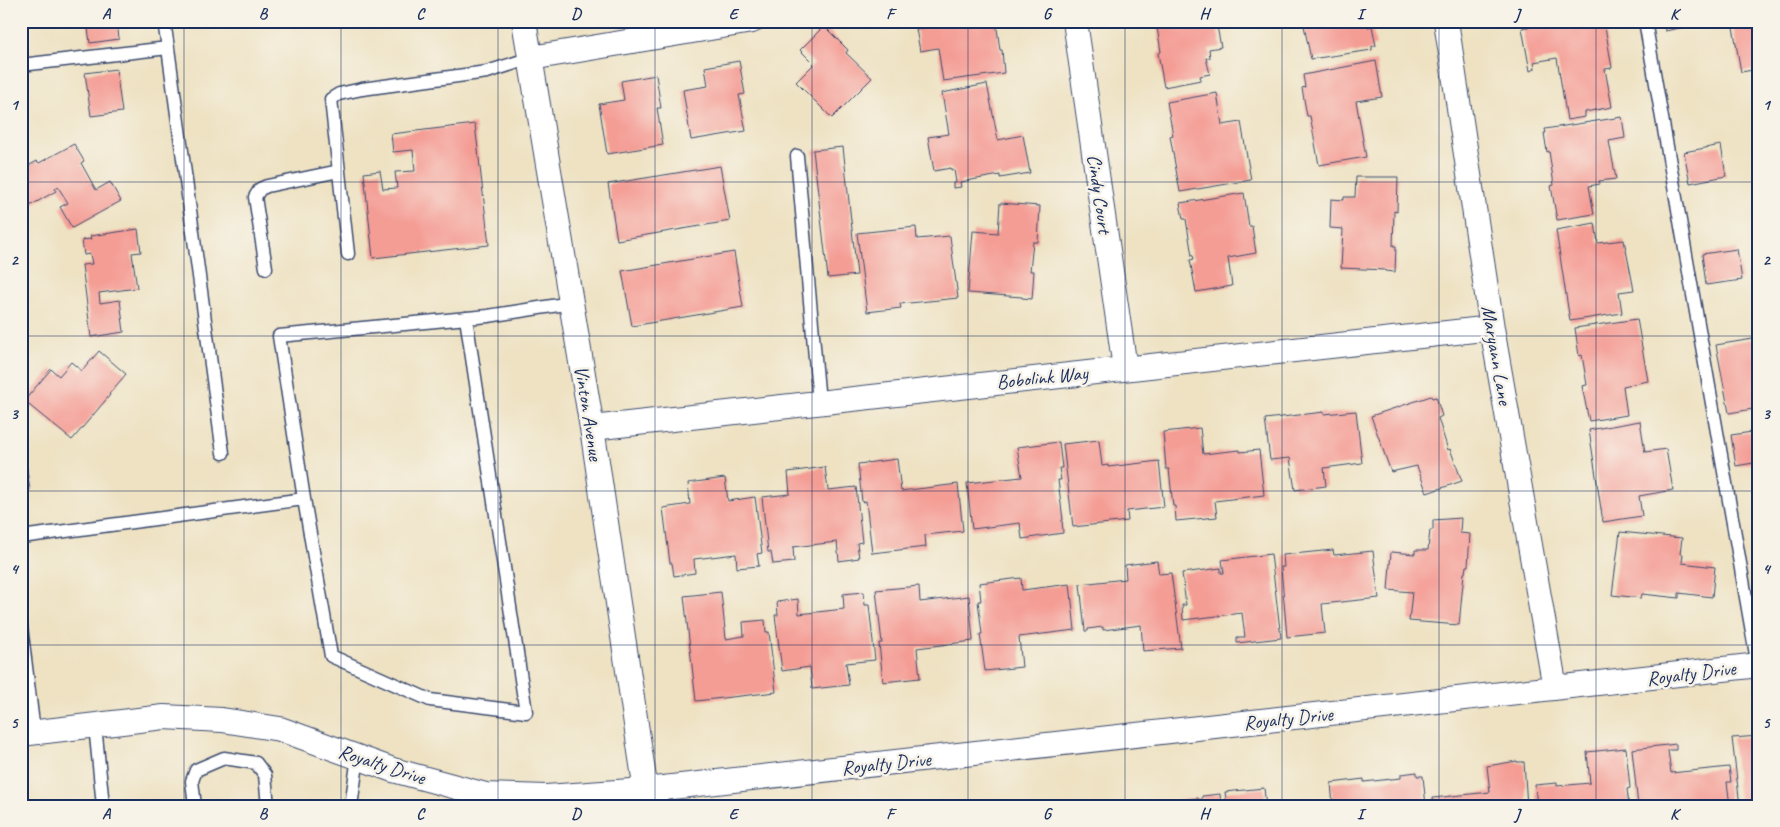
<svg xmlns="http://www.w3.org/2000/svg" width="1780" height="827" viewBox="0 0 1780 827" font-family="Caveat,sans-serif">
<rect width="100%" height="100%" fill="#f7f3e8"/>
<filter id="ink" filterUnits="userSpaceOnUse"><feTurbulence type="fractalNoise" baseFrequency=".02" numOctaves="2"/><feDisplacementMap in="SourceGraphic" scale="10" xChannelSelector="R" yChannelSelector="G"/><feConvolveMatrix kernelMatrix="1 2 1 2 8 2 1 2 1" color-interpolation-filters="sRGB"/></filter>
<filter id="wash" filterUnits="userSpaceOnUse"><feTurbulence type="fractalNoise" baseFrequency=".0096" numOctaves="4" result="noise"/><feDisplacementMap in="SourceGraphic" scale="20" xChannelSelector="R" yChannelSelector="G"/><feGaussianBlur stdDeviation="1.12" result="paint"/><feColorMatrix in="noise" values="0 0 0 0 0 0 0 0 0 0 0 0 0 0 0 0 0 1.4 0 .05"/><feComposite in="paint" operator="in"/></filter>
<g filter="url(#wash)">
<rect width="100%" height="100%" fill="#eee2c3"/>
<g id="blocks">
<path fill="#f49d95" d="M87,21H117L119,39L90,43Z
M932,21H996L1000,50H1002L1004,73L943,81L938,48L920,51L916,29L933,26Z
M1156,21H1216L1221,47L1209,49L1210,58H1206L1210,74L1200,76L1201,80L1164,87L1158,53L1161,52Z
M1303,21H1367L1368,27L1372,26L1376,46H1372V50L1311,59Z
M1571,21H1604L1612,68L1605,69L1612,107L1585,112V117L1567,120L1557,58L1534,62L1535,69L1530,71L1522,28L1552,22L1553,24Z
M1663,21H1700V24L1665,31Z
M1732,21H1759V69L1741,72Z
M824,26L848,50L846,53L872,78L832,118L796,82L814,64L800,50Z
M739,61L745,94L739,95L746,131L691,140L683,90L708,86L705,67Z
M1376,61L1382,97L1356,101L1366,157L1319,165L1310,116H1307L1302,88L1305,87L1303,75Z
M116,69L122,112L91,116L85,73Z
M656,75L661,108H657L663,145L607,154L599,104L624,100L621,81Z
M987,84L998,140L1023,135L1030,173L1000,178V175L960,182L961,187L953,188V183L956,182L954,170H951V168L934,171L928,137L949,134L942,93Z
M1217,93L1222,125L1241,122L1251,180L1180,192L1170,136L1173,135L1167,102Z
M1622,117L1625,138L1609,141L1616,179L1599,181L1600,184L1589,186L1594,214L1557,220L1551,186L1554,185L1549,151L1547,152L1544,133H1546L1545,129Z
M475,124L489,245L373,258L364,173L380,171L383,189L397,188L395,172L415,171L413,150L393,152L391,134Z
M1759,126V159H1758L1752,127Z
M74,144L84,161L81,163L96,190L110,182L121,201L72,228L60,207L68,203L58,187L55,189L56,191L26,208L21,199V170L37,161L39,163Z
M1721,145L1726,176L1690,183L1684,152Z
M843,147L857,275L828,278L813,150Z
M720,166L730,221L617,240L608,184Z
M1356,177H1398L1397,212L1394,211L1393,246H1396L1395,272L1385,271V270L1341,268L1343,229L1330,228L1331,199L1344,200V197H1355Z
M1244,193L1249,226H1252L1256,253L1228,258L1232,286L1196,292L1190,260L1194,259L1193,256H1192L1186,219H1183L1180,203Z
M1000,203L1040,206L1038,242H1033L1030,271H1034L1032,299L1022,298V297L968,293L973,231L998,233Z
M1595,223L1598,243L1624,240L1634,290L1619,292L1622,313L1570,321L1556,230Z
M916,227L917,239L950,236L958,298L900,304L901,308L867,312L857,233Z
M138,229L141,252L132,253L137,288L99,293L100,303L120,300L124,332L91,337L82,265L92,264L90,254L84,255L82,240L91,239L90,236Z
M1737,249L1742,280L1706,285L1702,254Z
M734,252L743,307L632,326L622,271Z
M1637,319L1648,381L1623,386L1627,415L1589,421L1582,386L1587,385L1582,355L1579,356L1575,328Z
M1759,338V408L1729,413L1716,345Z
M99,351L126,374L109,394L110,395L72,440L24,401L51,369L59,376L71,362L82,371Z
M1431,396L1432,398L1436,397L1442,416L1438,418L1448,450L1450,449L1462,481L1427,493L1417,466L1391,472L1371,416Z
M1356,411L1362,463L1324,468L1326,486L1295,490L1290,458L1270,460L1265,419L1324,412V414Z
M1640,421L1645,452L1666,449L1673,490L1639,496L1642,516L1603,522L1589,430Z
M1200,428L1203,454L1240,450V452L1259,450L1264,495L1215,501L1217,517L1176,521L1175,506H1173L1169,469H1166L1163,432Z
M21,429L30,490L21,491Z
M1759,431V462L1736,466L1731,435Z
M1099,440L1102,466L1108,465V467L1159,461L1164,507L1127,511L1128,521L1073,527L1063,444Z
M1059,442L1062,468H1059L1061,480H1058L1063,520H1062L1063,533L1022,539L1020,523L972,529L967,483L1022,477L1017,447Z
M897,459L901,491L958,484L963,531L925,535L926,547L872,553L866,501L862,502L858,464Z
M825,467L828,490L856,487L862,542L857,543L859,558L839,561L837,542L793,547L794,562L773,564L771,552H768L762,497L790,494L788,472Z
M725,478L728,501L755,497L762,553L757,554L759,566L737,568L736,554L694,559L695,573L674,576L672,563H670L663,508L690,504L688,483Z
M1461,518L1460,533L1470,534L1468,566H1466L1465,573H1464L1459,625L1409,621L1412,592L1388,590L1391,552L1415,554V550H1428L1430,530H1433V520Z
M1620,532L1682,538L1680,554H1683L1682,563L1715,567L1712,597L1679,593V598L1642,594L1641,598L1612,595Z
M1333,550L1334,555L1373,551L1379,598L1322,604L1325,633L1287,637L1281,567H1284L1283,555Z
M1271,554L1281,638L1237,643V637H1245L1242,613L1183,620L1182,605H1186L1182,573L1221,568V573H1224L1222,560Z
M1753,558H1759V600H1757Z
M1157,561L1159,574L1171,573L1181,648L1143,651L1141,625L1103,630V627L1088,629V631H1085L1080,584L1126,579L1125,565Z
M1021,578L1022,590L1070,584L1075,630L1019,637L1022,667L985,671L980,634H982L978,601H981L979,583Z
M919,586L920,602L969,596L973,641L917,648L920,678L883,682L879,643H882L876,590Z
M721,592L726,639L744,636L743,622L765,620L766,632H769L776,692L696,701L684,596Z
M864,592L865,605H869L875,660L846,663L849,685L812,689L810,667L782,671L775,615H778L777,602L798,599L799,614L844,609L843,594Z
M1759,736V806H1740L1732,738Z
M1676,744V750H1668L1671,773L1729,767L1731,782H1727L1730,806H1638L1632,749Z
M1626,748L1630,788L1627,789L1629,806H1537L1535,785L1557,783V786L1590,783L1587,752Z
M1517,761V762H1524L1527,806H1434L1433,798L1490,792L1487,766Z
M1417,772V776H1423L1426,806H1333L1331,783L1364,779V782L1401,778V774Z
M1264,788L1266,806H1227L1225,792Z
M1220,794L1221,806H1128L1168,800V802L1198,798L1199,800L1202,799V796Z"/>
</g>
</g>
<g filter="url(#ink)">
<use href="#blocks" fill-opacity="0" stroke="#3b4a6d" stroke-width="1"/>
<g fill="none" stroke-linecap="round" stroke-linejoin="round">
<g stroke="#3b4a6d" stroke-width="15">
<path id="lane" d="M1645,21L1758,666
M168,48L223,453
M21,65L168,48L164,21
M797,156L819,402
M348,254L331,99L339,94L362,89L487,72L531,58
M266,268L255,197L260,189L267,186L339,171
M304,499L331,656L430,700L526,712L466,318
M21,537L304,499L279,336L488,316L571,303
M21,626L34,732
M95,725L103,806
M195,806L192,781L196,770L224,758L256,763L265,775L268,806
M351,806L358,757"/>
</g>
<g stroke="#3b4a6d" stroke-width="26">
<path id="street" d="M524,21L592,428L648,805
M1075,21L1125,368
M1446,21L1492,328L1555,688
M531,58L752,21
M592,428L1492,328
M21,734L164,717L222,720L280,729L393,770L486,795L546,797L645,790L1759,665"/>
</g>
<use href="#lane" stroke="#fff" stroke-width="12"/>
<use href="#street" stroke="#fff" stroke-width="24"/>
</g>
</g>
<path fill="none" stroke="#1b2f5e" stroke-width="1" stroke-opacity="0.55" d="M184,21V806M341,21V806M498,21V806M655,21V806M812,21V806M968,21V806M1125,21V806M1282,21V806M1439,21V806M1596,21V806M21,182H1759M21,336H1759M21,491H1759M21,645H1759"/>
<g text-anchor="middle" stroke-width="5" stroke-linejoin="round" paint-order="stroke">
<g font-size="20" fill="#1b2f5e" stroke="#f7f3e8">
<text transform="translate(1100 194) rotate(82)" y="7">Cindy Court</text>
<text transform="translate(1497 355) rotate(80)" y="7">Maryann Lane</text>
<text transform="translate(1042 377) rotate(-6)" y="7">Bobolink Way</text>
<text transform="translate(589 413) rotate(81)" y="7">Vinton Avenue</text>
<text transform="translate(1691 673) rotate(-7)" y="7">Royalty Drive</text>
<text transform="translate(1288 718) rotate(-6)" y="7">Royalty Drive</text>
<text transform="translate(886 763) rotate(-6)" y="7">Royalty Drive</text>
<text transform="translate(382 764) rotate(18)" y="7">Royalty Drive</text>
</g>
</g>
<rect width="1780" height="827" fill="none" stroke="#f7f3e8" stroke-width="55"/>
<rect x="28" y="28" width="1724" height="772" fill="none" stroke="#1b2f5e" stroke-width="2"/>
<g font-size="16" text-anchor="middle" font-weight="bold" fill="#1b2f5e">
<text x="106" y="19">A</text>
<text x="263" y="19">B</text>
<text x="420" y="19">C</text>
<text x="576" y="19">D</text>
<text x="733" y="19">E</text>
<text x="890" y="19">F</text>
<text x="1047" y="19">G</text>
<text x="1204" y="19">H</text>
<text x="1360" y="19">I</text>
<text x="1517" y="19">J</text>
<text x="1674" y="19">K</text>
<text x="14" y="110">1</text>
<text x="1766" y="110">1</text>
<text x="14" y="265">2</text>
<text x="1766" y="265">2</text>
<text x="14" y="419">3</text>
<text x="1766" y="419">3</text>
<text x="14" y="574">4</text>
<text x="1766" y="574">4</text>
<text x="14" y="728">5</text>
<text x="1766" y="728">5</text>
<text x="106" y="819">A</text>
<text x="263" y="819">B</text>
<text x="420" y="819">C</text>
<text x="576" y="819">D</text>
<text x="733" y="819">E</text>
<text x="890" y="819">F</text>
<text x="1047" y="819">G</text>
<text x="1204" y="819">H</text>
<text x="1360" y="819">I</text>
<text x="1517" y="819">J</text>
<text x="1674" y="819">K</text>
</g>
</svg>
